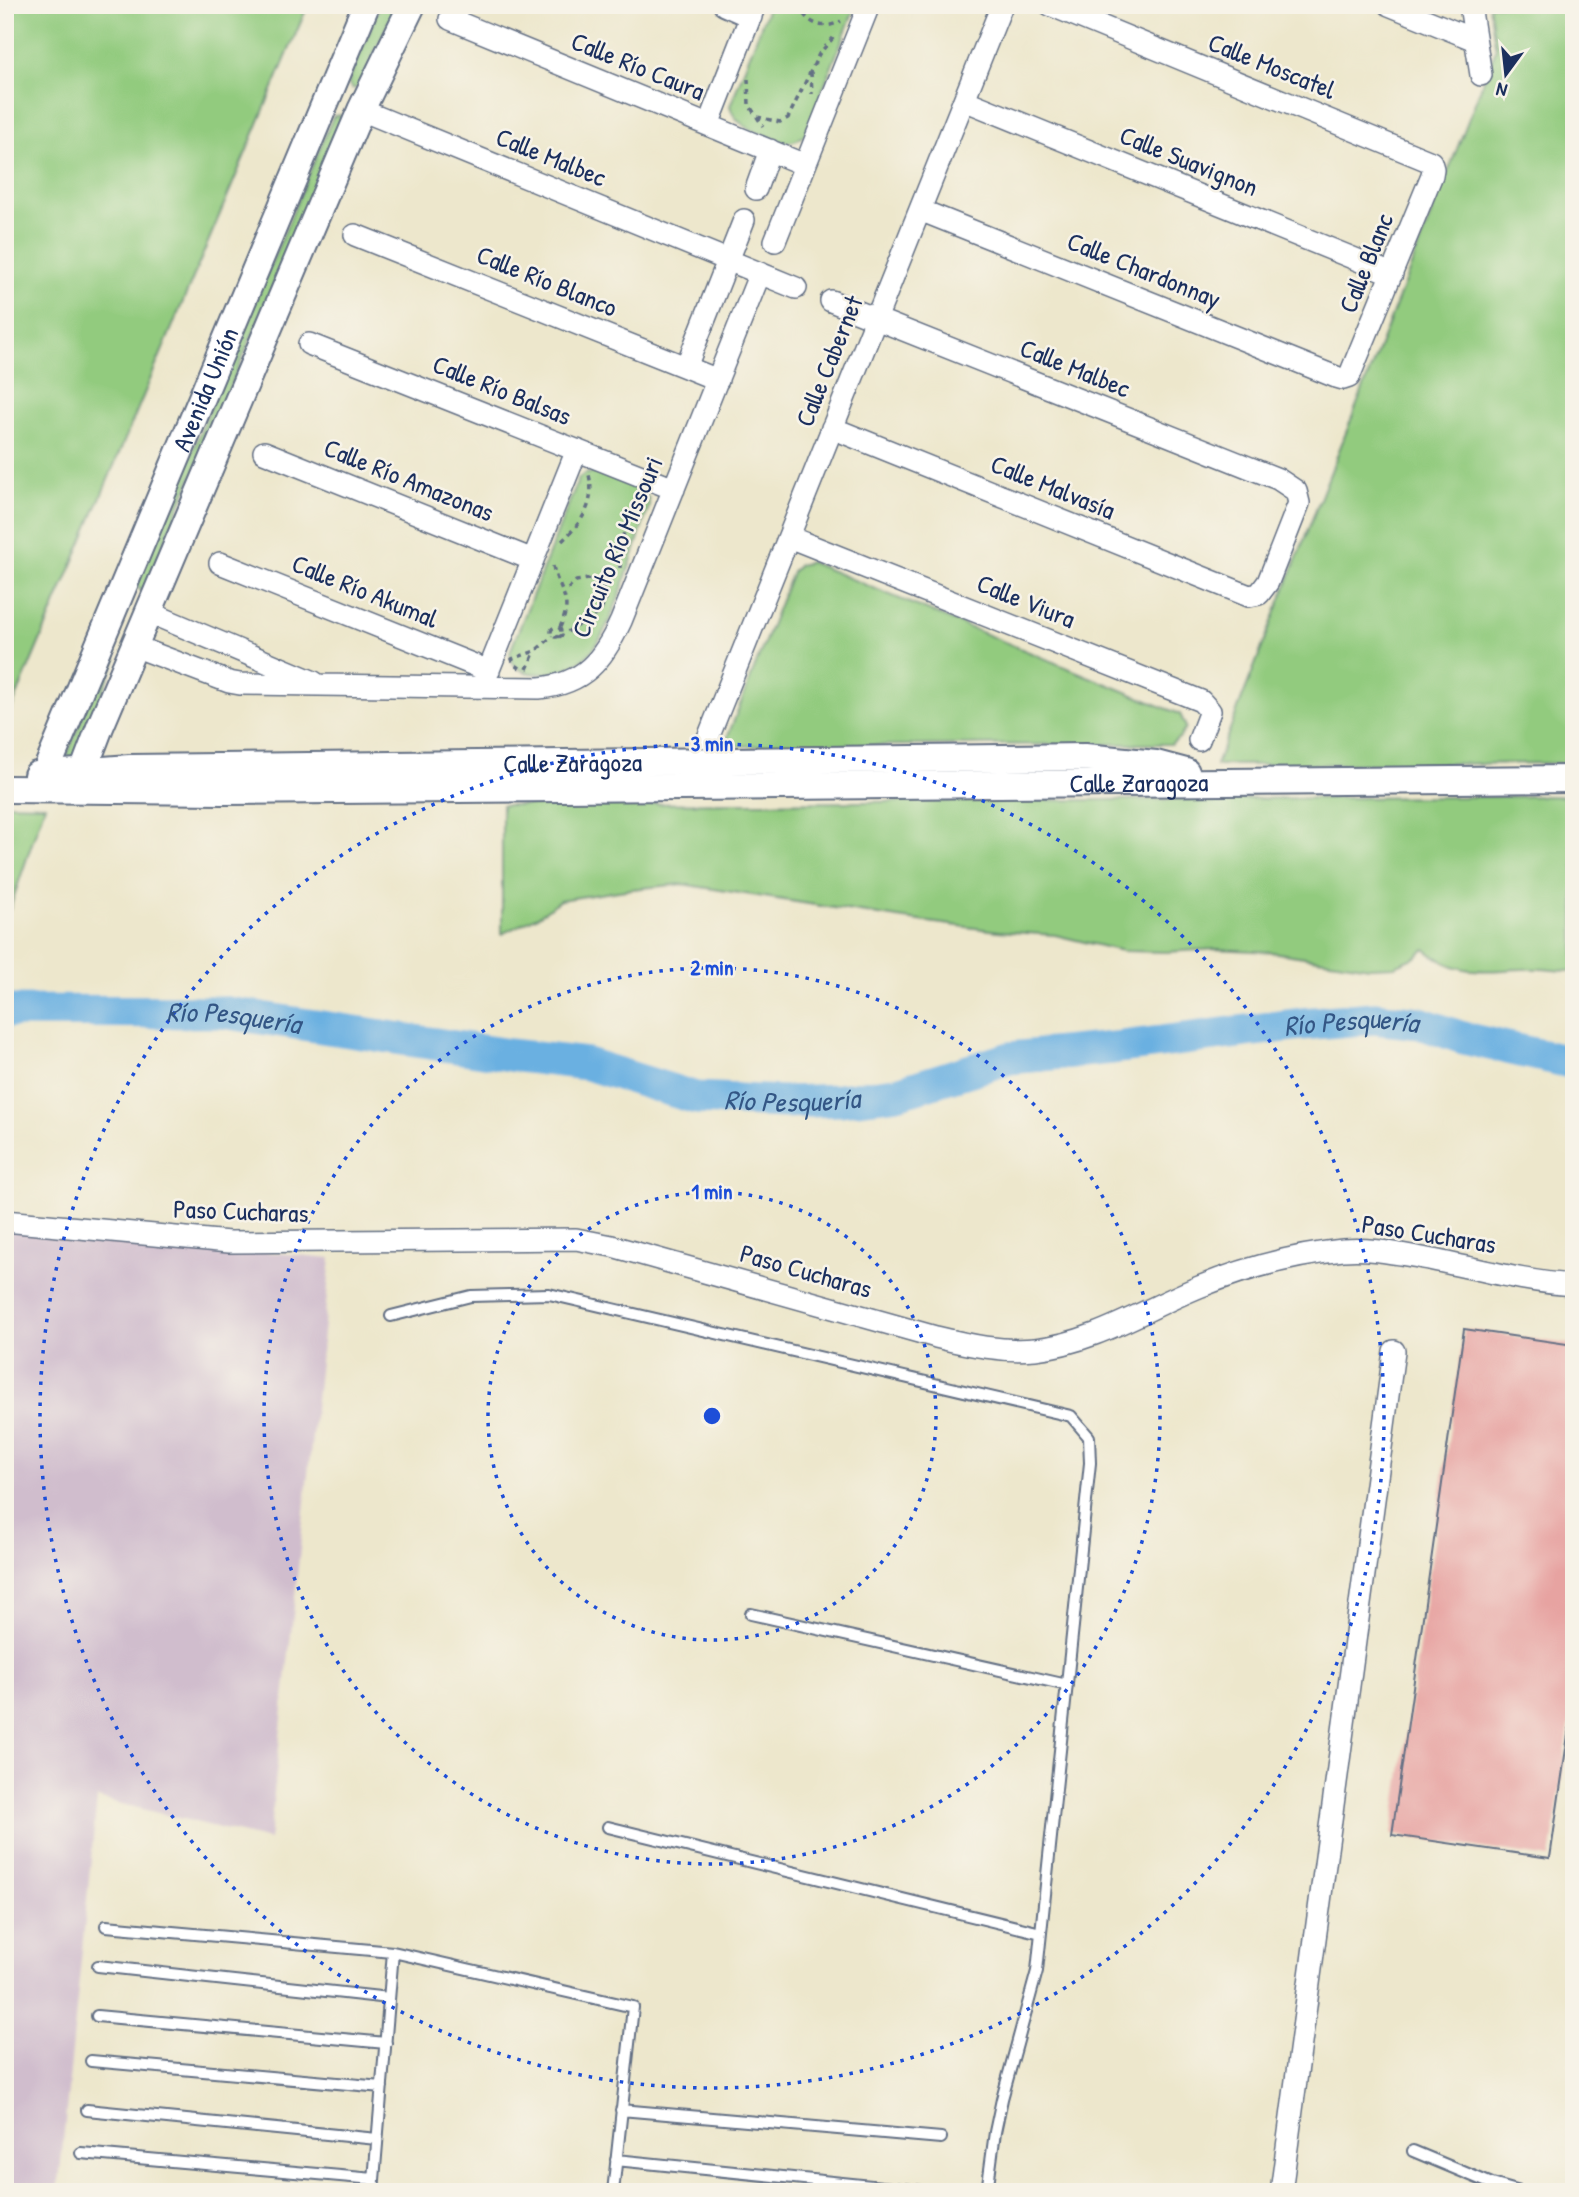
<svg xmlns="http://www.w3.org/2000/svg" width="1579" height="2197" viewBox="0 0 1579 2197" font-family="'Patrick Hand',sans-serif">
<rect width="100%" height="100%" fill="#f7f3e8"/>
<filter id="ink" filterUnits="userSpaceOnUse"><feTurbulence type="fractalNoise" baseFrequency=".0143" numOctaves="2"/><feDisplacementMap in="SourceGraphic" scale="14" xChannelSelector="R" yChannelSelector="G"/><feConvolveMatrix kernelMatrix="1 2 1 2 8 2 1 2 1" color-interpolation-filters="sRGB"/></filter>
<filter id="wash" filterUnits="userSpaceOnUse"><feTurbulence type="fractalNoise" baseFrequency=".00686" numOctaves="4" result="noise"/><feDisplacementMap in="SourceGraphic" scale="28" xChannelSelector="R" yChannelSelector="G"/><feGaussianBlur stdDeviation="1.57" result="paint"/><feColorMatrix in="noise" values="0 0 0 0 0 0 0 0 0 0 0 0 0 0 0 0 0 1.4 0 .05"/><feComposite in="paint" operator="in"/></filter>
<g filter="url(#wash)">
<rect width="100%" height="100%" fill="#ede7cc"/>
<path fill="#d0bdcd" d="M5,1228L331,1258L269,1840L97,1798L58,2192H5Z"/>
<path fill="#92cb7e" stroke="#567d6e" stroke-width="2" d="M5,5H308L5,724Z
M380,5H396L359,87L352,89L348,83Z
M769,5H856L805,134C799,141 793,142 784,142C764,134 735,129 730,106Z
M1489,5H1574V763L1216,765L1496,49Z
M340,115L343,121L144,590L141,591L136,585L332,119L334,116Z
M597,472L639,488L649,499V507C635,545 615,625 590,653C576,668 550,676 530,673C517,670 511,665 510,652L579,478L585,474Z
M810,562L1180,714L1186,727L1180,737L1171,744L724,746L792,572L799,565Z
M107,655H113L116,660L75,758L71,759L67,755Z
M1574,796V971C1557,971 1540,968 1524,969C1484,970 1459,978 1425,949L1416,957L1395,966L1370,967L1271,952L1217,949L1166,952L1122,951L1055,935L998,931L904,919L682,884L632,889L560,900L540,915L502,934V805Z
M5,804L45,805L9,911H5Z"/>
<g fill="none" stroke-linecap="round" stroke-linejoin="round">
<path stroke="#6bb0e1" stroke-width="33" id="s1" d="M5,1011L221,1012L510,1055L587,1064L696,1098L785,1102L840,1100L897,1093L1010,1058L1113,1048L1302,1024L1374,1018L1420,1023L1463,1038L1574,1063"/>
</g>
<g id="blocks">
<path fill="#e7a3a1" d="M1464,1329L1574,1345V1694L1550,1858L1392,1835Z"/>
</g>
</g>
<g filter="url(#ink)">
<use href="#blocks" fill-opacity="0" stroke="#646f84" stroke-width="2"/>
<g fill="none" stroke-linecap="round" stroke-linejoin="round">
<g stroke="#646f84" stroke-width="14">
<path id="service" d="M391,1316L471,1296L549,1294L1071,1416L1089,1437L1090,1463L1037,1971L1002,2099L995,2132L987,2192
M751,1614L1067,1685
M608,1827L1041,1933
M106,1926L393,1952L633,2007L613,2192
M98,1966L389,1998
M97,2016L386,2043
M91,2061L382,2087
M87,2110L377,2139
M621,2110L941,2138
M1413,2151L1492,2184L1520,2192
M81,2153L374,2179
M616,2160L931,2192
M373,2192L393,1952"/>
</g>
<g stroke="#646f84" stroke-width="24">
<path id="minor" d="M724,5L751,17
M1389,5L1475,40
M1470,5L1481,75
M450,19L805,165
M964,100L1392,274
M361,110L796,288
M708,125L755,5
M756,189L770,150
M920,210L1336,377L1343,379L1349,377L1432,175L1433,169L1431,162L1050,5
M355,235L718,380
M775,241L869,5
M831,301L1278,479L1296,491L1299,503L1268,582L1259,594L1249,596L832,428
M309,344L674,489
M686,367L744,220
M264,452L533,560
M789,537L1201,701L1210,711L1199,740
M220,563L489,671
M148,612L314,682
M134,646L229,682L240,684L539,688C584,684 603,660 621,621L760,273
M484,682L577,450
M708,738L1002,5
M5,1221L229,1242L576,1239L612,1246L936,1337C969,1345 1001,1352 1035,1349C1094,1343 1145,1309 1199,1287C1243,1269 1295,1255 1343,1250C1366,1248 1389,1252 1412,1256C1465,1265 1519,1282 1574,1285
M1281,2192L1394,1351"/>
</g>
<g stroke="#646f84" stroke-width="30">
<g id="tertiary">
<path id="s2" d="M37,775L130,768L1085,757L1156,764L1186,772"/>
<path d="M78,785L100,727L361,110L412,5"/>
<path id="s3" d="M39,788L366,5"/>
<path id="s4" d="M5,789L224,791L1574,779"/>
</g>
</g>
<path stroke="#646f84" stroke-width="3.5" stroke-dasharray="5 5" stroke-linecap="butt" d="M799,5C806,24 824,31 841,21
M811,72L812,94
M748,79L749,105L763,126
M757,117L780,122L788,118L819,54L834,37
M562,541C582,522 596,503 589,475
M553,566C559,594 575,598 559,629
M620,568C621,545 623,507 648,500
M551 632a5 5 0 1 1 10 0a5 5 0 1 1-10 0Z
M559,637L600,612L606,599L602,586L588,579L576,581L565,592
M520,668L514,664L512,659L535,651L553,636
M527,669L535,651"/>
<use href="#service" stroke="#fff" stroke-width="10"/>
<use href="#minor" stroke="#fff" stroke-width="21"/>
<use href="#tertiary" stroke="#fff" stroke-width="26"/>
</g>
</g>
<g fill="none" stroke="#1d4ed8" stroke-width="3.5" stroke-dasharray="3.5 7">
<circle cx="712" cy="1416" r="224"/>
<circle cx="712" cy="1416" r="448"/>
<circle cx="712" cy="1416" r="672"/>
</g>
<g text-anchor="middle" stroke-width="5" stroke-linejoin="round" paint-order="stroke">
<g font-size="26" fill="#1b2f5e" stroke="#f7f3e8">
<text transform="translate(638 66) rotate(22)" y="9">Calle Río Caura</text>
<text transform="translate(1272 66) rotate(22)" y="9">Calle Moscatel</text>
<text transform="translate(551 157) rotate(22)" y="9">Calle Malbec</text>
<text transform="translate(1189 161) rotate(22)" y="9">Calle Suavignon</text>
<text transform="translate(1366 263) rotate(-68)" y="9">Calle Blanc</text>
<text transform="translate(1144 270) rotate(22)" y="9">Calle Chardonnay</text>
<text transform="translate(547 281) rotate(22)" y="9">Calle Río Blanco</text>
<text transform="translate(829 361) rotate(-68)" y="9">Calle Cabernet</text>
<text transform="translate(1075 368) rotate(22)" y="9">Calle Malbec</text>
<text dy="9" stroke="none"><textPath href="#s3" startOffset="432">Avenida Unión</textPath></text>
<text transform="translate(502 390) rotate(22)" y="9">Calle Río Balsas</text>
<text transform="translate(409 480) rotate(22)" y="9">Calle Río Amazonas</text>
<text transform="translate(1053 487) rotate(22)" y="9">Calle Malvasía</text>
<text transform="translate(617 547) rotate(-67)" y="9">Circuito Río Missouri</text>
<text transform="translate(365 591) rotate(22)" y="9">Calle Río Akumal</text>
<text transform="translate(1026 601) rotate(22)" y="9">Calle Viura</text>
<text dy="9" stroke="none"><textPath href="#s2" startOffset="536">Calle Zaragoza</textPath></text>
<text dy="9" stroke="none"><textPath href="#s4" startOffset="1134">Calle Zaragoza</textPath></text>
<text transform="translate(241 1211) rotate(2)" y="9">Paso Cucharas</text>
<text transform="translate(1429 1234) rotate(9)" y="9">Paso Cucharas</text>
<text transform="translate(806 1271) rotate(16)" y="9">Paso Cucharas</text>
</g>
<g font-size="28" font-style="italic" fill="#335685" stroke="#f7f3e8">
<text dy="10" stroke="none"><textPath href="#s1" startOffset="229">Río Pesquería</textPath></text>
<text dy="10" stroke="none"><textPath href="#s1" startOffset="1363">Río Pesquería</textPath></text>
<text dy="10" stroke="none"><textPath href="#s1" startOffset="796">Río Pesquería</textPath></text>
</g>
</g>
<circle cx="712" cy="1416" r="10" fill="#1d4ed8" stroke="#f7f3e8" stroke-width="3.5"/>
<g font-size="21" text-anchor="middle" font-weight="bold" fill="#1d4ed8" stroke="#f7f3e8" stroke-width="5" stroke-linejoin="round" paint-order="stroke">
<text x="712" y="751">3 min</text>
<text x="712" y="975">2 min</text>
<text x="712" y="1199">1 min</text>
</g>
<rect width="1579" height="2197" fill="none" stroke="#f7f3e8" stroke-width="28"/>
<g transform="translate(1506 74) rotate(195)" stroke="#f7f3e8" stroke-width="5" paint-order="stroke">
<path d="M0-5L12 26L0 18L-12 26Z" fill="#1b2f5e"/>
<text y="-10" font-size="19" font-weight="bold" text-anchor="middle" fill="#1b2f5e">N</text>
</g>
</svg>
